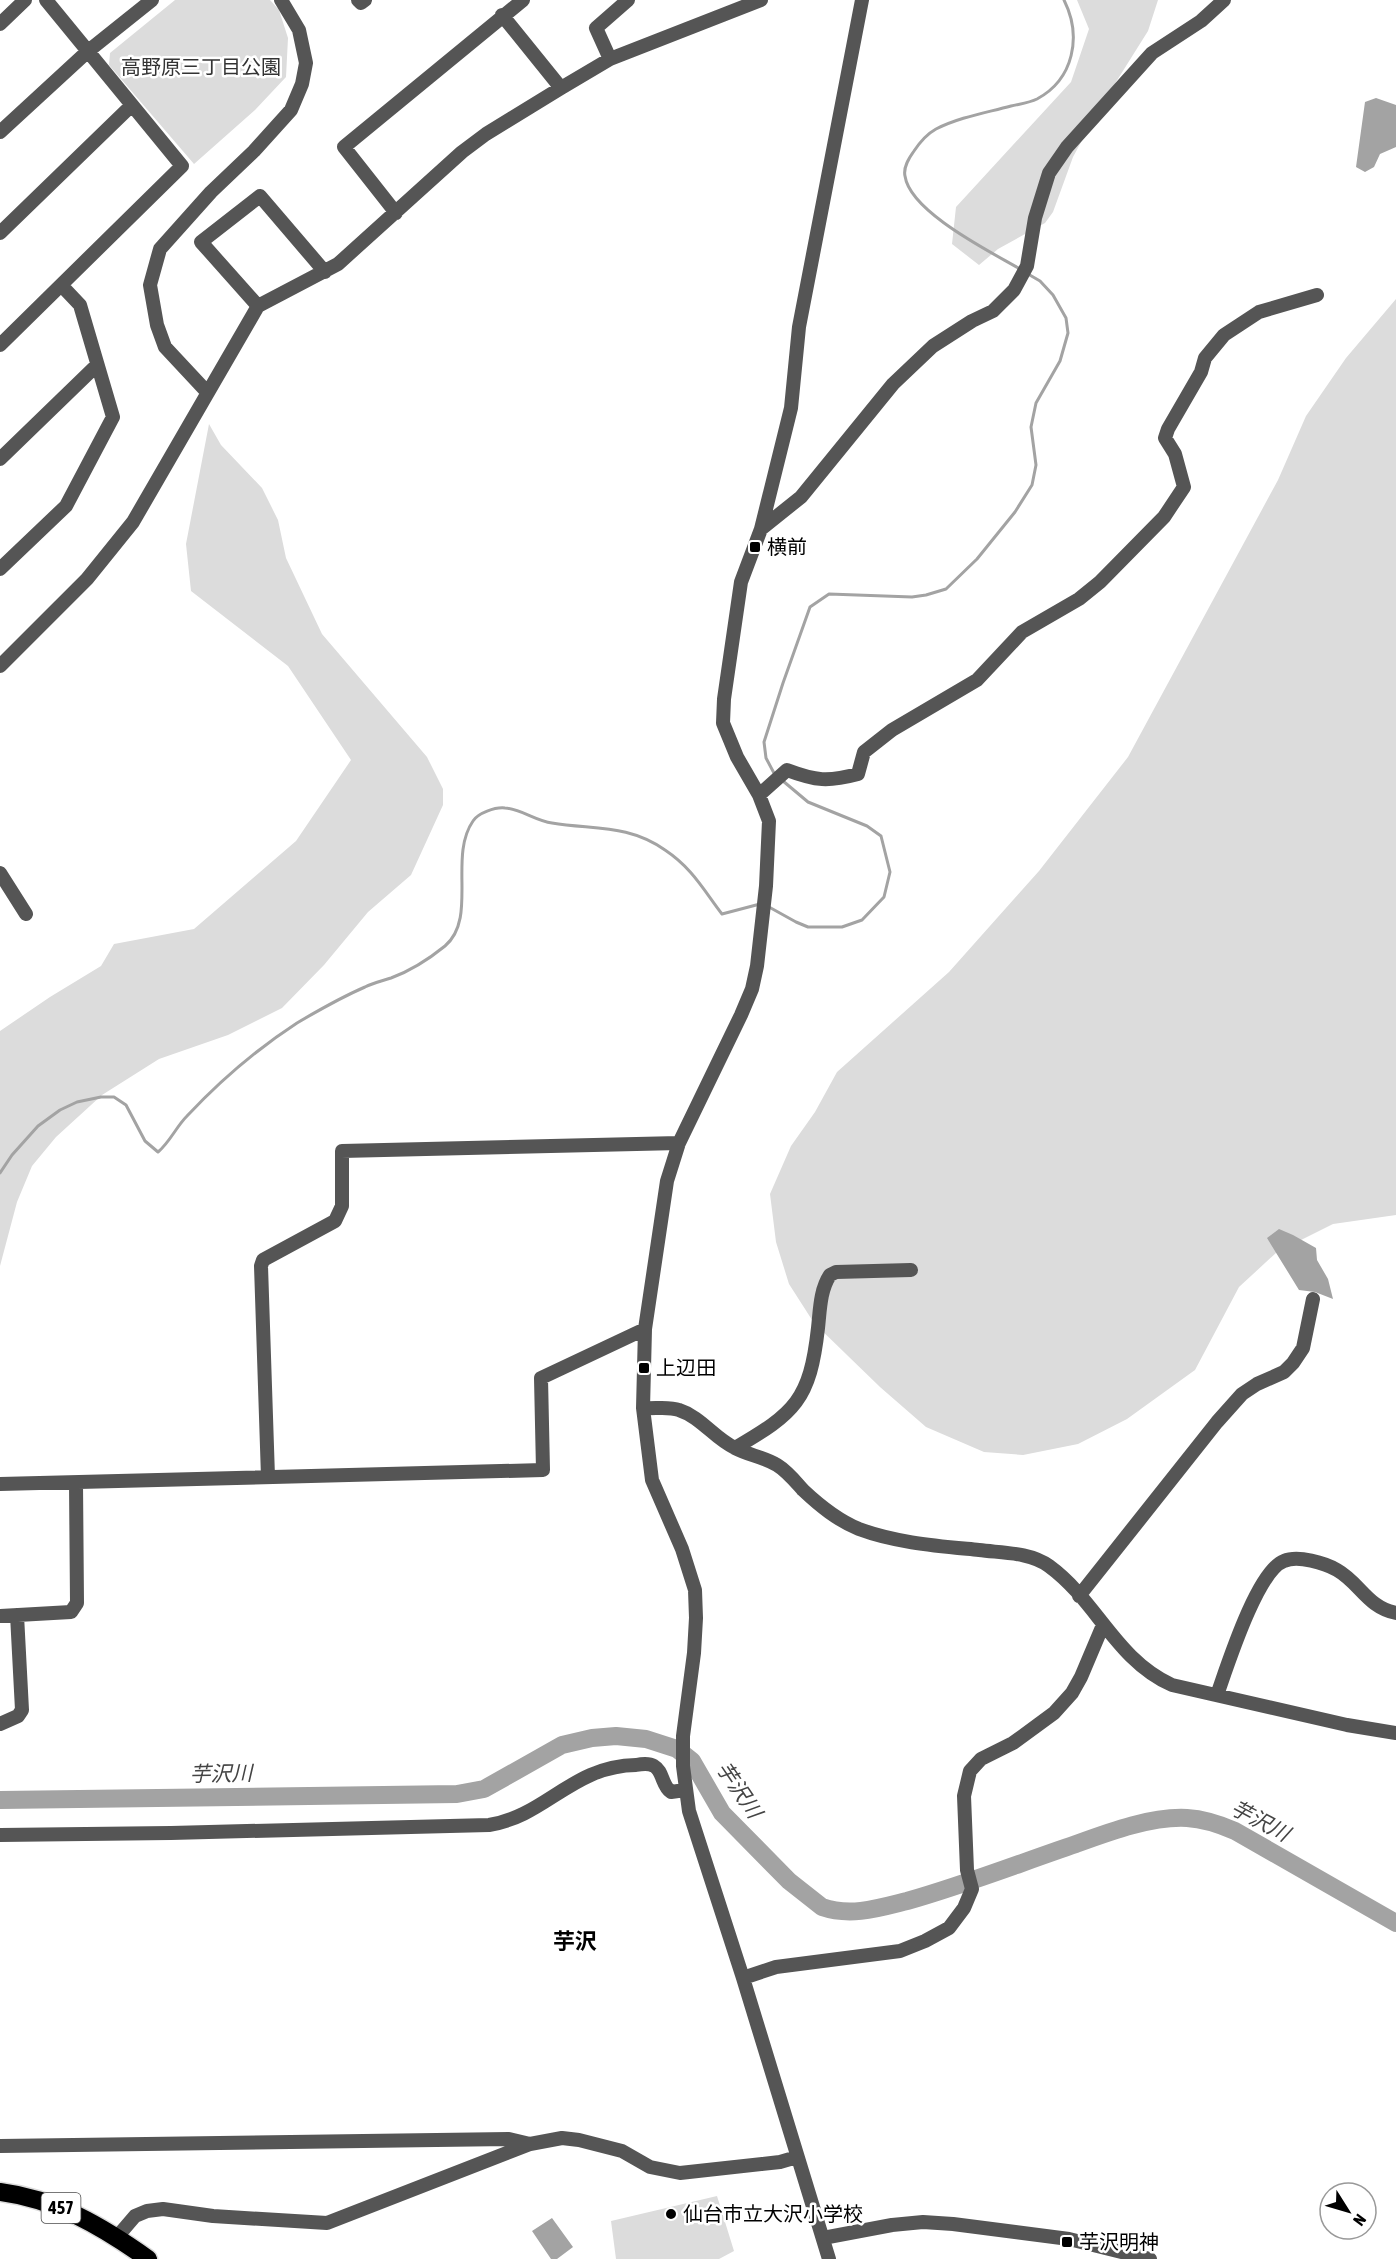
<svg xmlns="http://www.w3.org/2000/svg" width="1396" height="2259" viewBox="0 0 1396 2259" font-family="'Asap Condensed','Noto Sans JP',sans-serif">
<rect width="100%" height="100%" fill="#fff"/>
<path fill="#dcdcdc" d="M175,0H270L279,10L288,38L286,77L255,110L194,164L109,65L110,53Z
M1077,0H1158L1148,31L1099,109L1073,157L1053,212L1045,223L998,249L979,265L952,244L956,207L1071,82L1089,29Z
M1396,299V1215L1333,1224L1277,1252L1239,1287L1195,1370L1127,1419L1078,1444L1023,1455L984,1452L926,1427L880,1387L814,1323L789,1284L776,1242L770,1194L791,1146L815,1112L837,1072L949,972L1039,871L1128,757L1278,480L1306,416L1346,358Z
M209,424L221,445L262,488L278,520L286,558L322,634L427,757L443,789V805L411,875L368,912L324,965L282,1008L228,1035L159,1059L102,1095L56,1137L32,1166L17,1202L0,1266V1031L50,997L101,966L114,944L194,929L296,841L351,760L288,666L191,591L186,544Z
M717,2196L734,2251L719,2259H616L611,2221Z"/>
<path fill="#a3a3a3" d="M1376,98L1396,105V147L1380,154L1374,167L1365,172L1356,167L1365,102Z
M1279,1229L1293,1235L1316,1248L1317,1260L1328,1279L1333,1299L1315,1292L1299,1290L1267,1238Z
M552,2218L573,2247L557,2259H551L532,2231Z"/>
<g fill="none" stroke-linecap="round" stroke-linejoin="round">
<path stroke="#a3a3a3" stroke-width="3" d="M1020,269C991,252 910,212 905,176C903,167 909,158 914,151C920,142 927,134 936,129C960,117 985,113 1011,106C1019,104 1029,103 1037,99C1074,79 1082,36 1064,0
M775,775L766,758L764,742L783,683L810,607L829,594L912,597L926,595L946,589L977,559L1015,512L1032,485L1036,465L1031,427L1036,403L1060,361L1068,333L1066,318L1053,295L1040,281L1028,274
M769,907L796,922L808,927H842L862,920L884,897L890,872L881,836L867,826L808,802L783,781
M0,1173L12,1155L38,1126L60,1110L77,1102L101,1097H114L126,1105L145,1141L158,1152C170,1142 176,1127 187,1116C219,1082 257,1049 297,1023C319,1010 342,997 365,987C373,983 382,981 391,978C410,971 429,959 445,946C478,918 448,857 473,821C478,813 495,807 505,808C521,809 536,821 552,823C594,830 628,824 665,850C692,868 703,889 722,914L760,904"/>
<path stroke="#a3a3a3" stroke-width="18" d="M0,1800L457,1794L484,1789L562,1745L592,1738L616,1736L646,1739L677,1749L692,1761L722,1813L789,1881L822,1907C851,1917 879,1908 907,1901C964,1885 1020,1863 1076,1844C1109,1832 1152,1816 1187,1818C1204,1819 1219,1824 1235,1831L1396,1923"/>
<g stroke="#dbdbdb" stroke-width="21">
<path id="highway" d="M0,2192C56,2199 103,2227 148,2259"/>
</g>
<path stroke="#555" stroke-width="14" d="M358,0L361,3L365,0
M502,15L561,88
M0,24L25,0
M610,59L596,28L628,0
M0,132L87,52L152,0
M396,213L344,147L523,0
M0,233L132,105
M258,306L201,242L260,196L325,272
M0,345L182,166L46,0
M207,392L165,347L157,325L150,285L160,249L211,192L254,151L291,110L302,84L306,63L299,30L281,0
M0,459L97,365
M761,529L801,497L893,384L933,346L972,321L993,311L1014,290L1027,266L1035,218L1049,173L1067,147L1152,53L1201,21L1224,0
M0,569L66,506L113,417L80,305L62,286
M0,666L87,579L133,522L258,306L338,264L462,152L486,134L561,88L610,59L761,0
M759,795L787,770C816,781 828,782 858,774L864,752L892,730L977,680L1022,632L1079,599L1100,582L1164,517L1184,487L1175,454L1165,438L1168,429L1201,372L1205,358L1224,335L1259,312L1317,295
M0,873L26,914
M643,1408C654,1409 669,1406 679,1410C701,1417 714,1438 735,1448C748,1455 764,1457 777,1465C787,1471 795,1481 803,1490C820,1506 837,1520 859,1529C896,1543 939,1546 979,1550C1002,1553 1030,1552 1049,1566C1097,1601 1115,1659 1172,1685L1347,1725L1396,1733
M735,1448C795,1413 810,1400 818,1328C820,1310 820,1290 830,1275L836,1272L911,1270
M268,1477L261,1266L263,1260L335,1221L342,1206V1151L679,1143
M0,1484L543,1470L541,1378L645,1329
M1079,1596L1217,1422L1242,1394L1257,1384L1284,1372L1293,1363L1303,1348L1313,1299
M0,1616L71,1612L77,1603L76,1483
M1217,1695C1227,1667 1257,1571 1284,1561C1298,1555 1325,1563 1337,1570C1360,1583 1367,1607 1396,1613
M0,1724L18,1716L22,1710L17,1615
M0,1835L171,1833L489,1825C546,1816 572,1766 636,1765C641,1764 649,1763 654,1766C663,1771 662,1786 671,1792L685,1790
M743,1978L776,1967L900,1951L925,1941L949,1928L964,1908L972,1889L967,1870L964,1796L970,1771L981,1759L1013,1743L1054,1713L1072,1693L1081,1677L1103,1625
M0,2146L509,2139L530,2144
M117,2237L135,2216L147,2211L163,2209L213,2216L327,2223L530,2144L562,2138L579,2140L622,2151L650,2167L680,2173L780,2162L797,2157
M823,2238L892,2225L923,2222L953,2224L1069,2239L1150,2259
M829,2259L743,1978L689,1811L683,1766V1736L694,1653L696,1618L695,1590L682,1549L652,1480L643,1408L645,1329L667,1181L679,1143L741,1015L752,989L757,966L766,886L769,821L759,795L737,757L723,723L724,699L741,582L761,529L791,408L799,327L862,0"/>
<use href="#highway" stroke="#000" stroke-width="18"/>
</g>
<g fill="#000" stroke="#fff" stroke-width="2">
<rect x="749" y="541" width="12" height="12" rx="3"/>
<rect x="638" y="1362" width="12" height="12" rx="3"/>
<circle cx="671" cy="2214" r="6"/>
<rect x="1061" y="2236" width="12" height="12" rx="3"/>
</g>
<g text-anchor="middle" stroke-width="5" stroke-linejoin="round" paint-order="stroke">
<rect fill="#fff" stroke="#4c4c4c" stroke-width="1.5" x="41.5" y="2193" width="39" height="30" rx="4.5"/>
<g font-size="18" font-weight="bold" fill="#000">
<text x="61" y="2214">457</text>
</g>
<g font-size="20" fill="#333" stroke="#fff">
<text x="201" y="74">高野原三丁目公園</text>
</g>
<g font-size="20" fill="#000" stroke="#fff" text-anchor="start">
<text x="767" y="554">横前</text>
<text x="656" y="1375">上辺田</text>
<text x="683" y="2221">仙台市立大沢小学校</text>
<text x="1079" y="2249">芋沢明神</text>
</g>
<g font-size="21" font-style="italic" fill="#444" stroke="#fff">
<text transform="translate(221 1774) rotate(-1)" y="7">芋沢川</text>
<text transform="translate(739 1790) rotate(56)" y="7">芋沢川</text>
<text transform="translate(1260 1821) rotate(28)" y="7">芋沢川</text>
</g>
<g font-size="22" font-weight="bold" fill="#000" stroke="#fff">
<text x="575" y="1949">芋沢</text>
</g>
</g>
<g transform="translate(1348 2211) rotate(127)"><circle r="28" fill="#ffffff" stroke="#999999" stroke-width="1.5"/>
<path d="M0-4.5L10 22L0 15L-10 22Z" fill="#000000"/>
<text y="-9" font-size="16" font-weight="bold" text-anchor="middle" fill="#000000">N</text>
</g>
</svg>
